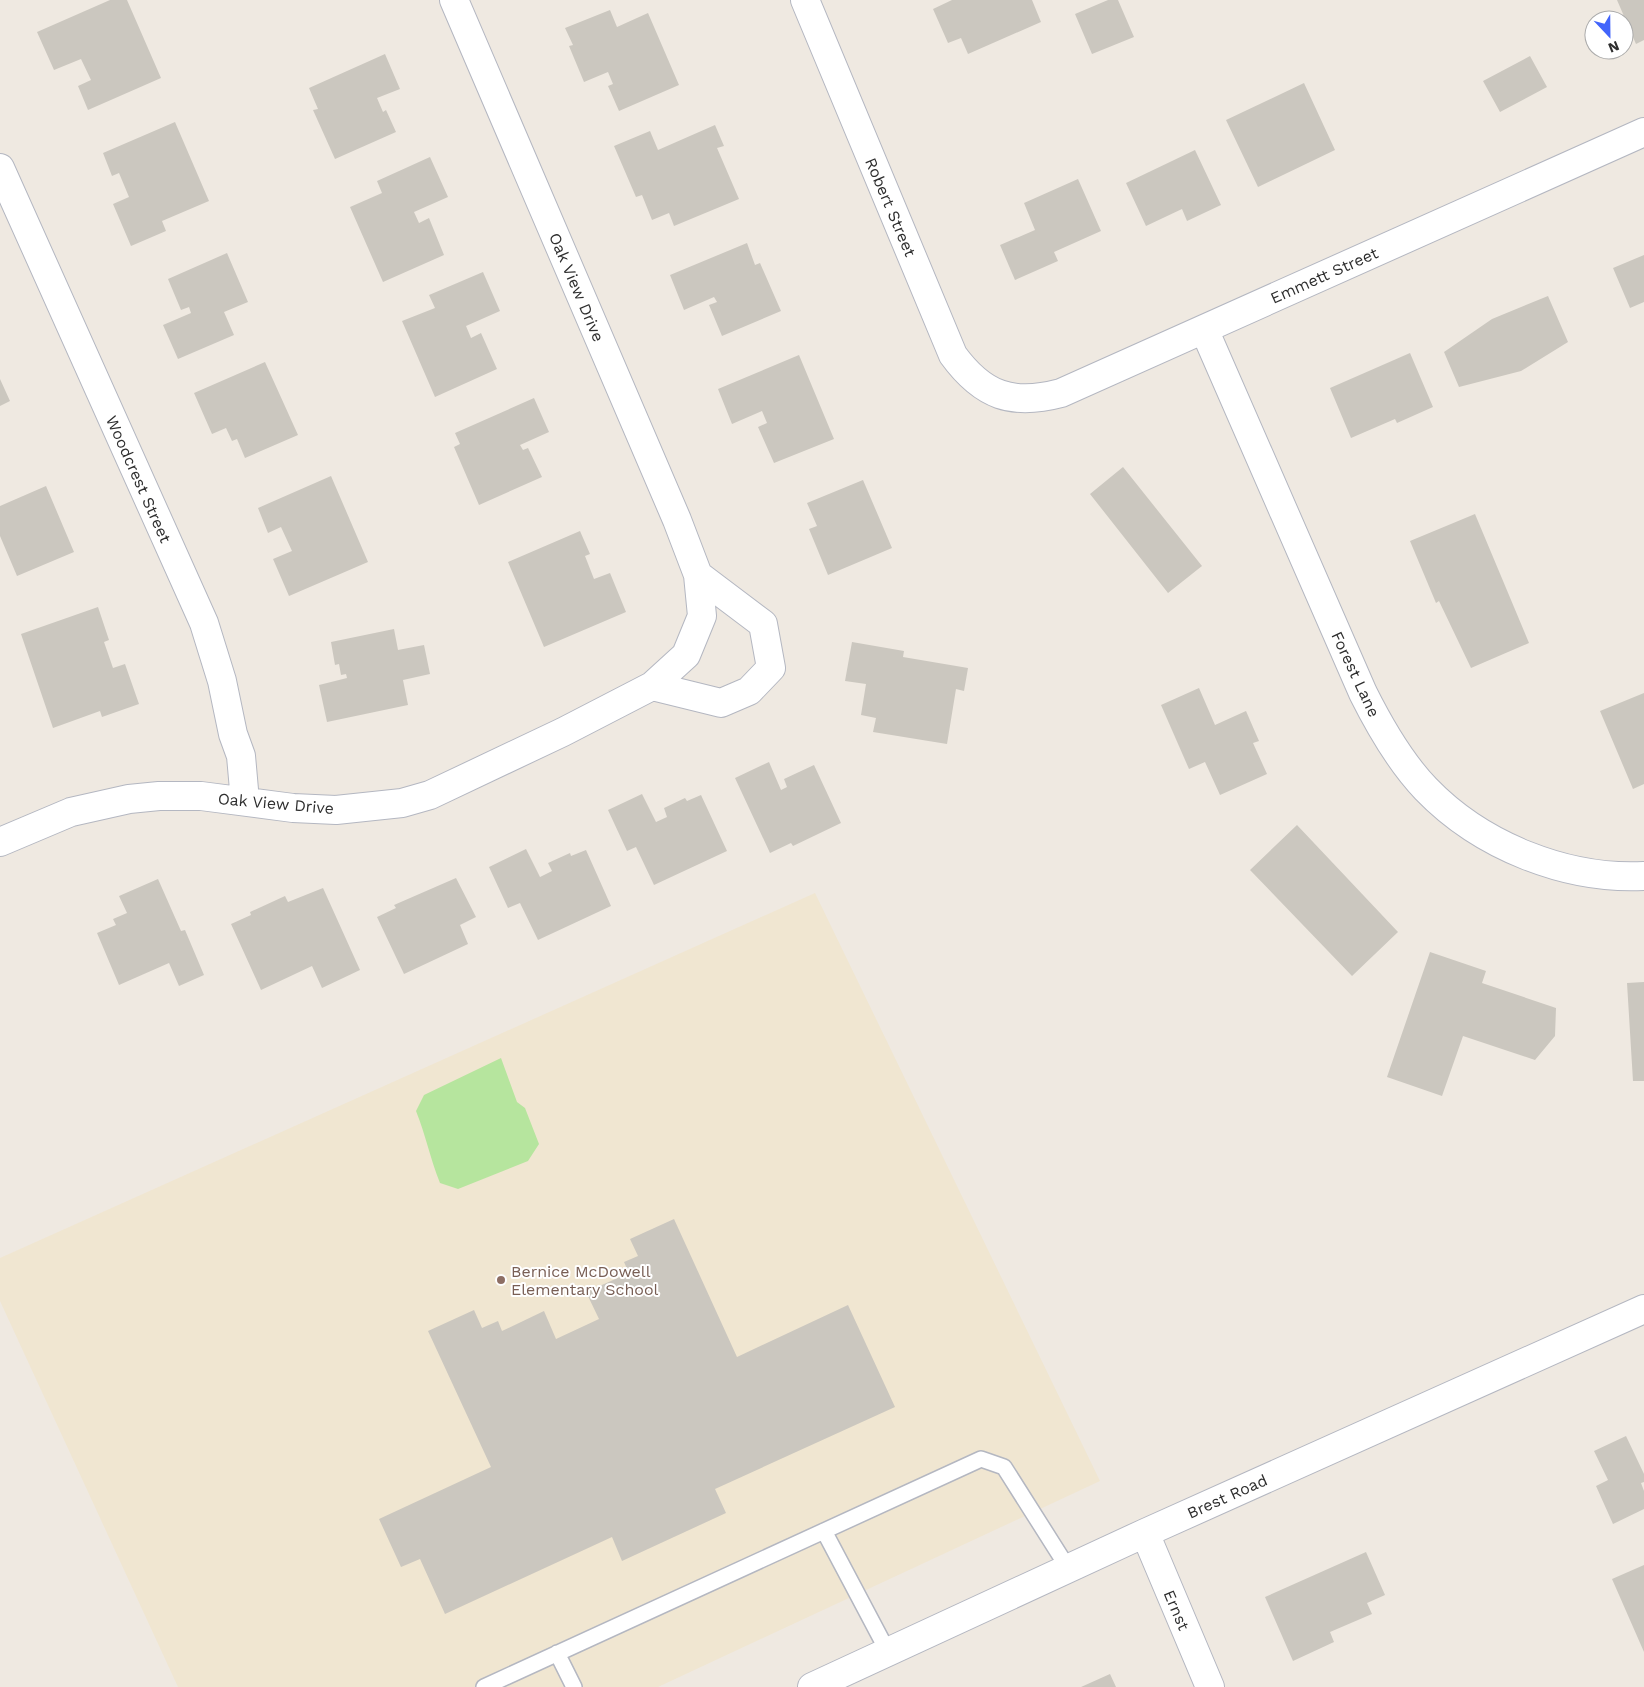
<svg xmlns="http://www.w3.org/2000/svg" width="1644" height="1687" viewBox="0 0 1644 1687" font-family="'Work Sans',sans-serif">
<rect width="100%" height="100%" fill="#efe9e1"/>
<path fill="#f0e6d1" d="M815,893L1100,1481L658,1687H178L0,1301V1258Z"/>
<path fill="#b6e59e" d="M501,1058L517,1102L525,1108L539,1144L528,1161L458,1189L440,1183C430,1158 426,1136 416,1111L424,1095Z"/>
<path fill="#cbc7bf" d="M110,0H127L161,78L88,110L78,86L91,80L81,59L54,70L37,32Z
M952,0H1032L1041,22L968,54L961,38L948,43L933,9Z
M1108,0H1118L1134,37L1092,54L1075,14Z
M1617,0H1644V40L1636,44Z
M610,10L617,27L648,13L679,85L619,111L608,86L613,84L608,72L584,82L569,46L573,45L565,28Z
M385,54L400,89L377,98L383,112L386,110L396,132L335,159L313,110L318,109L309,88Z
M1530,56L1547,87L1500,112L1483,81Z
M1304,83L1335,150L1258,187L1226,120Z
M175,122L209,201L162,221L166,231L131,246L113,204L129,197L119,173L112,176L103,153Z
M715,125L724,146L717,148L739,199L674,226L669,213L652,220L642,195L636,197L614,146L650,131L658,150Z
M1195,150L1221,205L1187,221L1182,209L1146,226L1126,183Z
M430,157L448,197L414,212L419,223L429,218L444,255L383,282L350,207L382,193L377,181Z
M1078,179L1101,231L1054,252L1058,261L1015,280L1000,245L1035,230L1024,203Z
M747,243L755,265L760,263L781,311L722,336L709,305L717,302L714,297L684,310L670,275Z
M227,253L248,302L224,312L234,335L178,359L163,325L191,313L189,307L181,310L168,279Z
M1644,255V302L1630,308L1613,268Z
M483,272L500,311L466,326L471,338L481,333L497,369L435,397L402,321L435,308L429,295Z
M1548,296L1568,342L1521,371L1459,387L1444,352L1492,319Z
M1410,353L1433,407L1397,423L1395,419L1351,438L1330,388Z
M799,355L834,439L774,463L758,427L767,423L762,411L732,424L718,389Z
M265,362L298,435L245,458L237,439L232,441L226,428L212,434L194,393Z
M0,379L10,401L0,406Z
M534,398L549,432L520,445L523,450L528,448L542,477L479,505L454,447L460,444L455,433Z
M1123,467L1202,566L1168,593L1090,494Z
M331,476L368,562L289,596L273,559L292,551L281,527L268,533L258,508Z
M863,480L892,548L828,575L809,529L817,526L807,503Z
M46,486L74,552L17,576L0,536V506Z
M1475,514L1529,643L1471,668L1439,601L1436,603L1410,541Z
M580,531L590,554L585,556L594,579L610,573L626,612L544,647L508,562Z
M98,607L109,640L104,642L113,668L125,664L139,704L102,717L100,711L53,728L21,634Z
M394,629L398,650L424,645L430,674L403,680L408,705L327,722L319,685L347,678L346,674L341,675L339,664L335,665L331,642Z
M852,642L904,651L903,657L968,668L964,691L956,689L947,744L873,732L876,718L861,715L866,684L845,681Z
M1199,688L1215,725L1246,711L1259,741L1253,743L1267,774L1220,795L1205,762L1189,769L1161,705Z
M1644,693V784L1633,789L1600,711Z
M769,762L781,790L787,787L784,779L814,765L841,823L793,846L791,843L770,853L735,778Z
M642,794L656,822L667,817L664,808L685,798L687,801L701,795L727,851L654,885L636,847L627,851L608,810Z
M1297,825L1398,932L1352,976L1250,870Z
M526,849L540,877L552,871L548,863L570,853L571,856L586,850L611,906L538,940L520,903L508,908L489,867Z
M456,878L476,917L460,925L468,944L404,974L377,917L396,908L394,905Z
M158,879L181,931L185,930L204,975L179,986L169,963L119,985L97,933L116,925L113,919L127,913L119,896Z
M323,888L360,970L322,988L312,966L261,990L231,924L251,915L250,912L285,896L288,902Z
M1430,952L1486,971L1482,983L1556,1008L1555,1036L1535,1060L1463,1036L1442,1096L1387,1077Z
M1644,982V1081H1633L1627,983Z
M674,1219L737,1357L848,1305L895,1407L715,1489L726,1513L622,1561L612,1537L445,1614L420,1559L401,1567L379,1519L491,1467L428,1331L474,1310L482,1328L498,1321L502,1331L544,1311L556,1339L599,1319L586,1292L629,1273L624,1262L638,1256L630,1239Z
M1626,1436L1644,1474V1482L1641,1483L1644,1491V1509L1613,1524L1596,1486L1608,1480L1594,1451Z
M1366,1552L1385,1595L1367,1603L1372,1614L1330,1632L1334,1642L1293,1661L1265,1597Z
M1644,1565V1652L1612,1579Z
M1110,1674L1116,1687H1081Z"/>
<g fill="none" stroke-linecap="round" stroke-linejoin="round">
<g stroke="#b4b7c1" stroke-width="18">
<path id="service" d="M824,1531L888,1652
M557,1653L574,1687
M484,1687L981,1459L1004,1467L1068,1568"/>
</g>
<g stroke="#b4b7c1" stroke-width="30">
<path id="minor" d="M805,0L953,355C983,396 1012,406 1061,393L1644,132
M0,168L204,623L222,681L233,734L241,756L245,801
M1204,329L1363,693C1380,727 1400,762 1426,789C1481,846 1566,880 1644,876
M652,686L721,703L749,691L771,668L763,624L698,575
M0,842L71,812L129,799L159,796H201L293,808L336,810L402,803L430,795L563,732L652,686L686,655L702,616L698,575L677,520L454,0
M1145,1533L1210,1687
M812,1687L1145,1533L1644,1309"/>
</g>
<use href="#service" stroke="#fff" stroke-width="15"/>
<use href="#minor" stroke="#fff" stroke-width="28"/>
</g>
<circle fill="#8d6e63" stroke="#fff" stroke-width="2" cx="501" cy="1280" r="5"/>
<g text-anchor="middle" stroke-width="4" stroke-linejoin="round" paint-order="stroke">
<g font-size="16" fill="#2e2e2e" stroke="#fff">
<text transform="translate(891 207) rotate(67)" y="6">Robert Street</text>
<text transform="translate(1324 275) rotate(-24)" y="6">Emmett Street</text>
<text transform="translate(577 287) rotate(67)" y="6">Oak View Drive</text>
<text transform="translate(139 479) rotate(66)" y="6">Woodcrest Street</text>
<text transform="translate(1356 674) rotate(65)" y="6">Forest Lane</text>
<text transform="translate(276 803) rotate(5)" y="6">Oak View Drive</text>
<text transform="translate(1227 1496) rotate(-24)" y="6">Brest Road</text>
<text transform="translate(1177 1610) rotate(67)" y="6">Ernst</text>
</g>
<g font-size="16" fill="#785e54" stroke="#fff" text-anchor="start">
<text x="511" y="1277">Bernice McDowell<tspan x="511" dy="18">Elementary School</tspan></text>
</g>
</g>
<g transform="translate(1609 35) rotate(158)"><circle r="24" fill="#ffffff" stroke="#ababab"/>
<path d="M0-4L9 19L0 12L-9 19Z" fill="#4264fb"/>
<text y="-8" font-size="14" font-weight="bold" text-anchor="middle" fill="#2e2e2e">N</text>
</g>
</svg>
